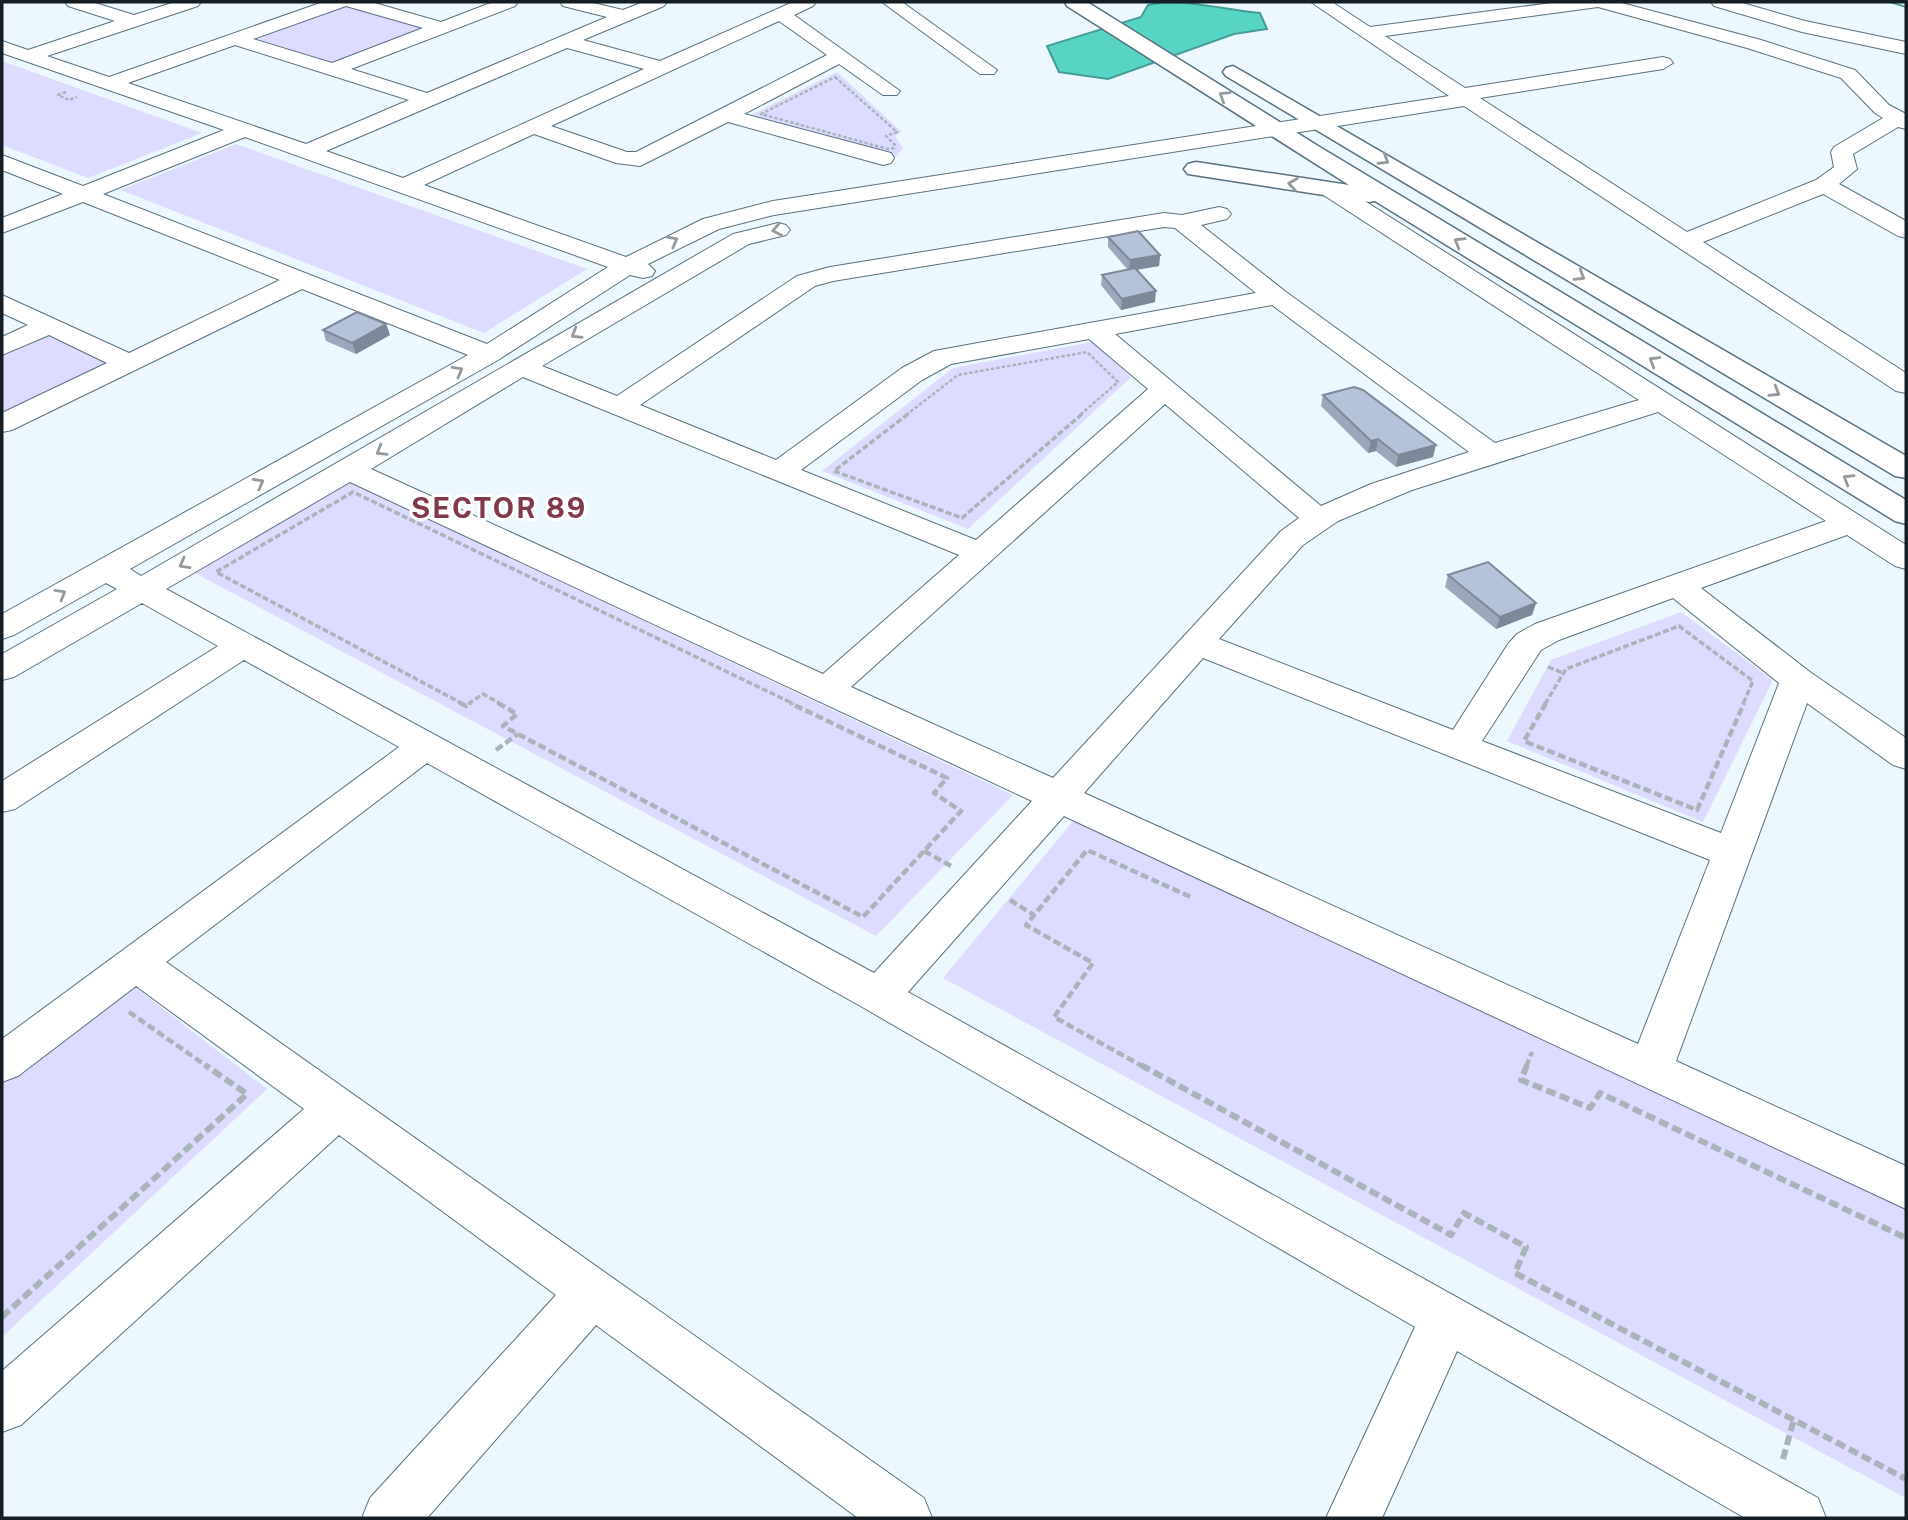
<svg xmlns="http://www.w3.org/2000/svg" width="1908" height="1520" viewBox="0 0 1908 1520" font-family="'Public Sans',sans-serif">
<rect width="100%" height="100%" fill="#ecf7fe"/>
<path fill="#dddbff" d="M344,6L424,29L336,63L254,38Z
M2,61L202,133L88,178L2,145Z
M837,72L902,132L895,136L903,148L896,157L751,115Z
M236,144L587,269L484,333L121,190Z
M48,336L108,362L2,412V357Z
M1092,342L1131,377L968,529L822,471L953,368Z
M349,482L1013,795L876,936L195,573Z
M1681,612L1773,680L1703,822L1507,741L1551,660Z
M1079,814L1906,1208V1498L943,978Z
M131,984L267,1089L2,1337V1081Z"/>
<path fill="#58d4c4" stroke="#449d94" stroke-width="2" d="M1165,2C1198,2 1228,10 1260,13L1267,29L1234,34L1108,79L1059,72L1047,46L1141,17L1148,5Z"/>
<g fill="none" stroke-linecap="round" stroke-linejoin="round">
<path fill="#449d94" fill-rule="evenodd" d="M1887,2H1893L1906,6V8Z"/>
<g stroke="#587180" stroke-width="2">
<path id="street" d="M65,2H92L134,15L175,2H201L198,6L47,56L109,77L323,2H371L441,22L493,2H518L515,6L351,69L427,93L607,17L563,6L560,2H589L623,10L643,2H667L664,6L583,40L660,61L793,2H816L813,6L794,15L900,91L897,95H883L839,64L744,114L891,153L894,158L891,163L883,165L728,122L640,166L616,163L534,134L424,185L626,257L703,219L773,201L1449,96L1311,2H1332L1370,27L1559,2H1618L1761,40L1855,70L1889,105L1906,114V129L1898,127L1853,154L1857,169L1839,184L1906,221V238L1898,236L1823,194L1703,242L1906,373V393L1896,391L1464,106L774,215L719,229L648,264L655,271L652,276L643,278L630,275L498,360L130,569L141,576L733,234L778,223L786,225L790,230L786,235L749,244L542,366L617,396L797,276L830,267L1164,213L1182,215L1219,207L1227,209L1231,214L1227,219L1201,225L1286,292L1495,443L1639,400L1322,194L1319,189L1322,184H1338L1906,545V569L1895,566L1847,535L1701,588L1810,672L1906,738V769L1893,765L1807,703L1676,1061L1906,1166V1209L1064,816L908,992L1818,1498L1826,1518H1745L1457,1351L1382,1518H1326L1415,1327L864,1008L427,763L166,962L924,1498L932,1518H858L596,1325L427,1518H362L370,1498L556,1295L339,1135L21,1425L2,1432V1371L304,1109L136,986L18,1076L2,1082V1039L399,747L244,660L15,809L2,812V781L218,646L142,603L14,677L2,680V654L117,589L106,583L14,635L2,639V614L468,355L302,289L12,430L2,432V413L107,363L49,335L2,355V337L28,325L2,313V295L129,353L280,280L83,202L2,233V218L63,194L2,170V155L83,186L224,130L2,53V41L28,50L115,21L68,6ZM346,6L423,28L332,63L253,39ZM1598,7L1747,48L1841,78L1875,113L1883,118L1834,147L1831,152L1834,167L1816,180L1687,232L1480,98L1663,69L1673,63L1670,59L1663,57L1465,88L1385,36ZM779,21L827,55L636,152H627L551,126ZM235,45L409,100L306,144L128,83ZM567,48L644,69L403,178L326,151ZM245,137L608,267L487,344L103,194ZM1164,227L1175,228L1256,293L934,351L902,368L776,460L640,405L815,286L833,281ZM1272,305L1469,452L1371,484L1321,506L1115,334ZM1089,339L1148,389L976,540L801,470L922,380L951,364ZM523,377L959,555L823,674L371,469ZM1165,404L1299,518L1281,531L1053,778L851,687ZM1658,412L1826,521L1535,624L1517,634L1508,644L1453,730L1219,639L1303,545L1338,521L1412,490ZM350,482L1032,801L874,973L166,589ZM1673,598L1779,683L1721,833L1482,741L1541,650L1559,640ZM1203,658L1710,860L1638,1044L1084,793Z
M882,2H902L997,70L994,74H980Z
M1711,2H1739L1805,21L1906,42V54L1802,32L1714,6Z"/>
</g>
<g stroke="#587180" stroke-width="3">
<path id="secondary" d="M1065,2H1087L1318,146L1906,500V524L1895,521L1375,201L1369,202L1188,174L1184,169L1188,164L1196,162L1349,185L1067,6Z
M1233,66L1906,456V478L1895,476L1226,76L1223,72L1226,68Z"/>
</g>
<path stroke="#a9b4ba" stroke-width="2.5" stroke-dasharray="3.5 2" stroke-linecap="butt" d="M835,77L897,132L886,136L895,145L894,148L888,149L761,114Z
M66,92L58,95L69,100L77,97
M906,415L958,375L1087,352L1118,382L1080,415"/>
<path stroke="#a9b4ba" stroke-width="3.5" stroke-dasharray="6 2.5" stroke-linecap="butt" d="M908,414L834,471L962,518L1082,414
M1548,667L1563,673
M463,704L216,572L353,492L794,704
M468,704L483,694L501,704
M1545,704L1566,669L1679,626L1753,681L1743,704"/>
<path stroke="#a9b4ba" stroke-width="4.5" stroke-dasharray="8 3.5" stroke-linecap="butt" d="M460,703L466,706L471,703
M498,703L517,714L503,726L863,917L961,811L934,793L947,778L790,703
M1546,703L1524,741L1697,810L1744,703
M496,750L518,734
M924,851L951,866
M1010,900L1034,915
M129,1012L208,1067
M1144,1067L1054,1017L1093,963L1026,925L1087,850L1193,898
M1526,1067L1532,1052"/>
<path stroke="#a9b4ba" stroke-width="6" stroke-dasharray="10 4.5" stroke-linecap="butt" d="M1141,1065L1451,1235L1464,1213L1526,1247L1515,1273L1906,1479
M1527,1065L1521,1080L1590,1108L1600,1093L1906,1238
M2,1317L247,1094L205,1065
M1783,1459L1794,1419"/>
<use href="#street" fill="#fff" fill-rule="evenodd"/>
<use href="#secondary" fill="#fff" fill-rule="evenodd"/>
</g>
<path fill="#9ba7bb" d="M1108,237L1160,255L1159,266L1136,270L1155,302L1121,310L1101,285L1102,275L1128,270L1108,247Z
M386,324L390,335L356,354L326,341L323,330Z
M1323,395L1433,457L1396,467L1376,451L1368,453L1321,406Z
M1448,575L1536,603L1532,615L1496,629L1445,587Z"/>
<path fill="#7e8899" d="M1160,255L1159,266L1129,271L1130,260Z
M1156,291L1155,302L1121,310L1122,299Z
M386,324L390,335L356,354L352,343Z
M1378,439L1376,451L1368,453L1371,441Z
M1436,445L1433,457L1396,467L1398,455Z
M1536,603L1532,615L1496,629L1500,617Z"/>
<path fill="#b4c2da" stroke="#7e8899" stroke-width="2" d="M1138,231L1160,255L1130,260L1108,237Z
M1135,268L1156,291L1122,299L1102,275Z
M357,312L386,324L352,343L323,330Z
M1354,387L1363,390L1436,445L1398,455L1378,439L1371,441L1323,395Z
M1488,562L1536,603L1500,617L1448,575Z"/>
<defs><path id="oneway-chevron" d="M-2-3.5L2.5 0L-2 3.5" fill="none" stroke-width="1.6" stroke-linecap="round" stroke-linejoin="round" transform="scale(1.75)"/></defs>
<g stroke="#959a9c">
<use href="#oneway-chevron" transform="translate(1224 96) rotate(-148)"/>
<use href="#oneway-chevron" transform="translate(1384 160) rotate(31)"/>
<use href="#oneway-chevron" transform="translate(1293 184) rotate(-171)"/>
<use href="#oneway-chevron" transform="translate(777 230) rotate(169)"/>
<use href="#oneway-chevron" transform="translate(673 241) rotate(-28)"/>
<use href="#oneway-chevron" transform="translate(1459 242) rotate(-149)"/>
<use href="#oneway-chevron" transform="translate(1580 276) rotate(31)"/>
<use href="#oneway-chevron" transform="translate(576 334) rotate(149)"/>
<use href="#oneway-chevron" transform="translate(1654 361) rotate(-149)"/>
<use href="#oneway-chevron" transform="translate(458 371) rotate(-29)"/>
<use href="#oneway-chevron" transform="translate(1775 392) rotate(31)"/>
<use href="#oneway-chevron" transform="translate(381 451) rotate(149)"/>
<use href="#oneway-chevron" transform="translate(1848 479) rotate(-149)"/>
<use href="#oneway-chevron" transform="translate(259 483) rotate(-29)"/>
<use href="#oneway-chevron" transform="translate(184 564) rotate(151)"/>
<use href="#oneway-chevron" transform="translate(61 594) rotate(-30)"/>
</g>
<g text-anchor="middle" stroke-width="6" stroke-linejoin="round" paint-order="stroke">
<g font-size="28" font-weight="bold" letter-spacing="2" fill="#80384a" stroke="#fff">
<text x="499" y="518">SECTOR 89</text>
</g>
</g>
<rect width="1908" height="1520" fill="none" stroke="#141e24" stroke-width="7"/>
</svg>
